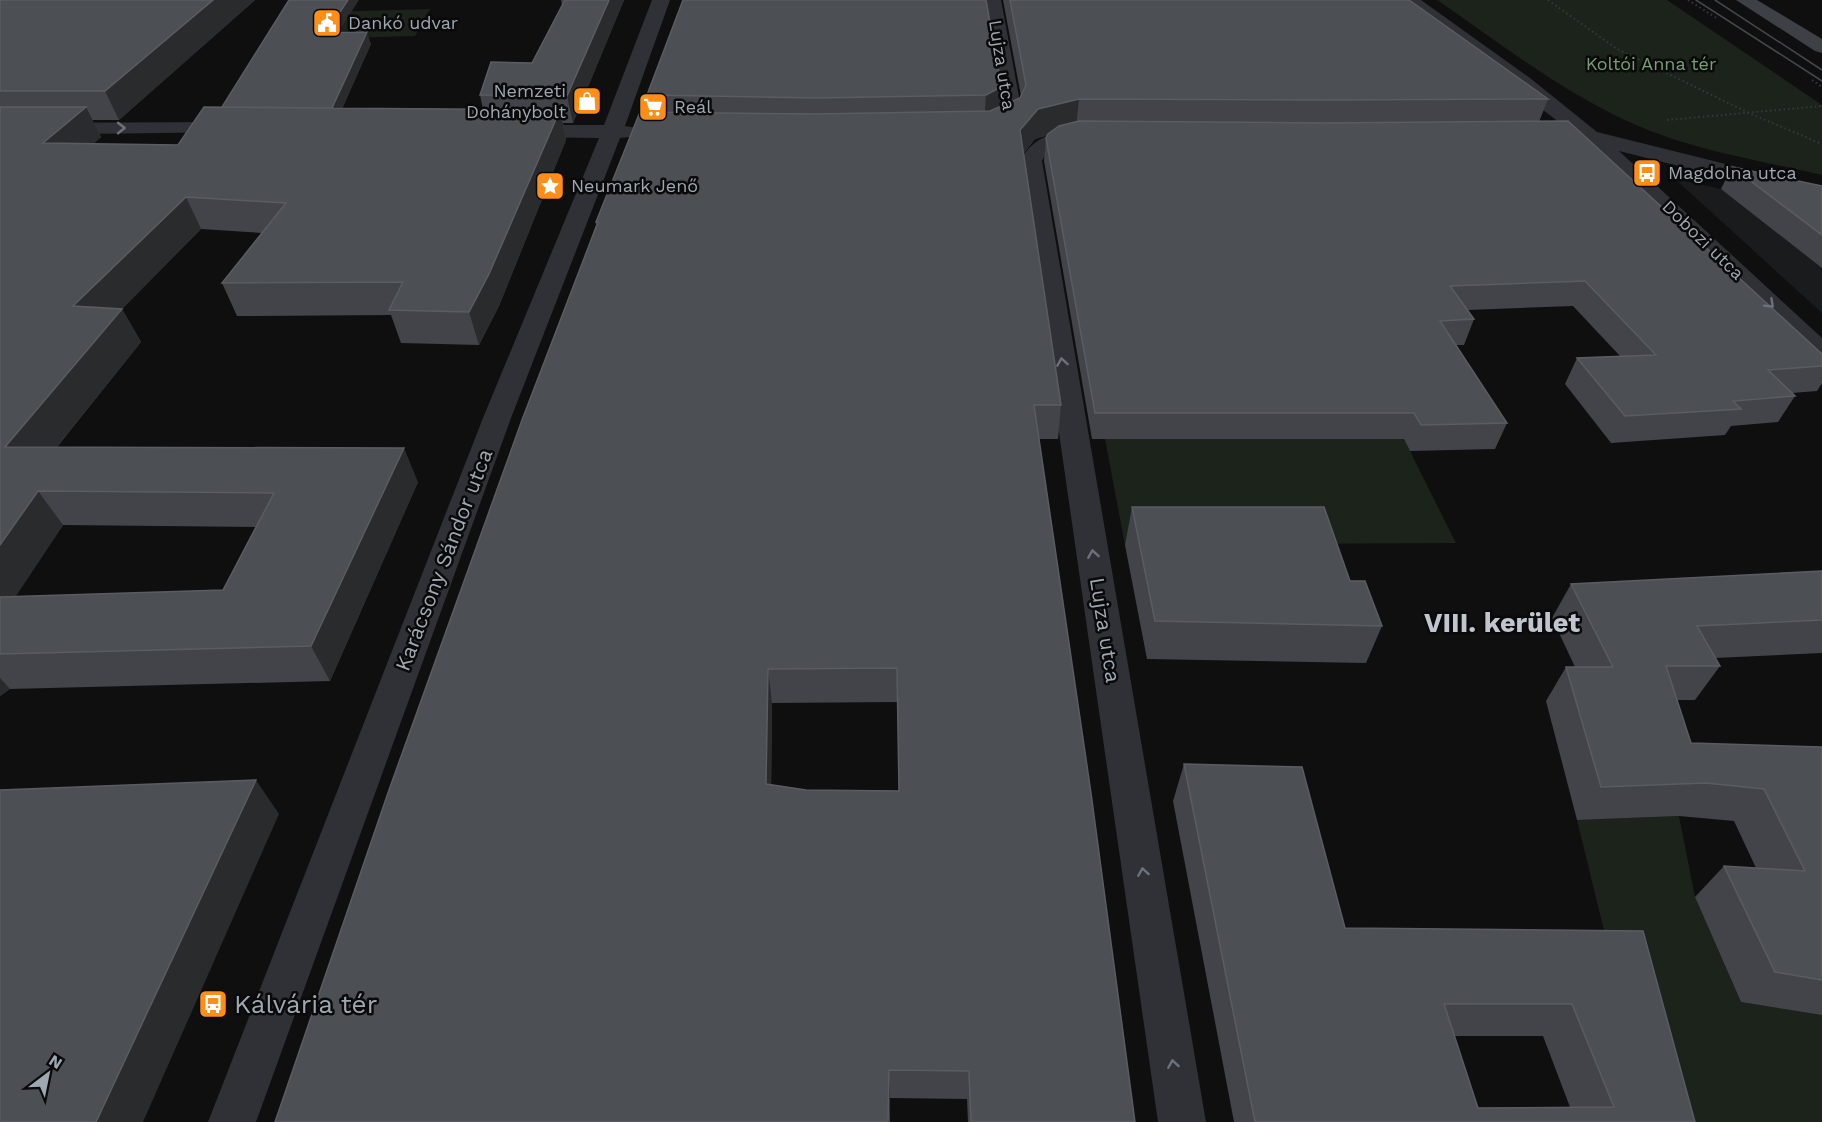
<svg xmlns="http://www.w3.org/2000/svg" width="1822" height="1122" viewBox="0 0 1822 1122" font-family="'Work Sans',sans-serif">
<rect width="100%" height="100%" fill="#0f0f10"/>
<path fill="#1a1b1d" d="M1675,179L1822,211V313Z"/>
<path fill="#1b231b" d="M1437,0H1667L1822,105V175C1770,163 1717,154 1667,137C1582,108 1510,50 1437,0Z
M430,9L415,36L272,40L293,13Z
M1105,439H1404L1456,543L1125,545Z
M1679,816L1695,897L1741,1002L1822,1014V1122H1651L1577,820Z"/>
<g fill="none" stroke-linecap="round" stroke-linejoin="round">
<path stroke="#35393d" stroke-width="2" stroke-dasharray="1.5 3" stroke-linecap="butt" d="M1548,0L1617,49L1751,114L1822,144
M1688,0L1718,19
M1812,80L1822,87
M1667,120L1822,106"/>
<path fill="#2f3136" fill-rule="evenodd" d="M652,0H670L625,126L638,128L641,132L638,136L620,138L511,418L256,1122H208L483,418L599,138L521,137L514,135L511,131L514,127L521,125H604Z
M983,0H1001L1022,113L1017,125L996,136L989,138L982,136L979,132L982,128L1001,118L1002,113Z
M1401,0H1421L1530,78L1597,132L1822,188V202L1619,151L1822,338V361L1812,359L1669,220L1584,142L1533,140L1529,136L1533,132L1569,130Z
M235,122L242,124L245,128L242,132L0,135V123Z
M1073,130L1097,132L1101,136L1097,140C1078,145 1053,139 1042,161L1206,1122H1158L1020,161C1032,139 1049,133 1073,130Z"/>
<path fill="#3d4146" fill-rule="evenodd" d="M1736,0H1757L1822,39V53L1815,51Z"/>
<path stroke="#44484d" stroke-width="1.5" d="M1696,0L1822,81
M1715,0L1822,70"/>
</g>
<path fill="#424449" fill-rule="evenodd" d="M0,0H255L119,120H92L101,137L93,144L178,145L222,107L338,33L371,44L342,108L483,109L480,95L532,63L562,5L561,0H624L573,123H563L566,140L499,306L479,345L401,343L391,315L237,316L222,283L262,233L201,229L122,309L141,342L57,447L418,482L330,681L10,689L0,696ZM63,525L256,527L223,590L15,597Z
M1003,0H1409L1548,99L1539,122L1822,354V383L1817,391L1792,393L1795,396L1778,422L1731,426L1725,435L1611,443L1565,384L1577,358L1620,356L1573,306L1468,310L1474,319L1464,345H1456L1507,423L1495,449L1410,451L1404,439H1092L1044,161L1046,138L1048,135L1035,139L1024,153L1061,405L1058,439H1039L1135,1122H968L967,1099L890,1098V1122H275L596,225V222L649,112L647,95L1001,84L1000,107L1020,98L1021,96ZM898,702L899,791L806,790L771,785L772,703Z
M1732,167L1822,186V268L1721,189Z
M1132,507L1350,581L1382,626L1366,663L1147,659L1125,545Z
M1822,571V653L1715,658L1720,666L1695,700H1677L1691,743L1822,747V1015L1741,1002L1695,897L1724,866L1756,868L1734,821L1679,816L1577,820L1546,701L1566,667H1575L1552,618L1571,584Z
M1184,764L1345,928L1643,931L1695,1122H1234L1173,801ZM1454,1036H1543L1570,1107L1478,1108Z"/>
<path fill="#292b2d" d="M213,0H255L119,120L105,91Z
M348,0H359L330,45L326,33Z
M609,0H624L573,123L567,96Z
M367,32L371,44L337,121L332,108Z
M1001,84L1000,113L984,124L986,95Z
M1079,99L1076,128L1035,139L1018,160L1020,130L1038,109Z
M86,107L101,137L59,174L43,143Z
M560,110L566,140L499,306L479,345L469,312Z
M186,197L201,229L122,309L141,342L29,481L5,447L73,306Z
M404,448L418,482L330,681L311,646Z
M38,491L63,525L0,620V545Z
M768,669L772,703L771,817L766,784Z
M0,678L10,689L0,696Z
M256,780L279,814L143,1122H96Z
M889,1070L890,1098L889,1122H888Z"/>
<path fill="#4c4f54" stroke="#595d63" stroke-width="1.5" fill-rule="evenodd" d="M0,0H213L105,91H0Z
M289,0H348L326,33L367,32L332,108L222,107Z
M565,0H609L567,96L480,95L491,62L532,63Z
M683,0H986L1001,84V87L986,95L816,98L647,95Z
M1010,0H1409L1548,99L1325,100L1079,99L1038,109L1020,130L1061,405H1034L1091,793L1135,1122H971L969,1071L889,1070L888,1122H275L389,790L522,420L598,222H596L640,112L816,114L990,111L1020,98L1026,85ZM897,668L899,791L806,790L766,784L768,669Z
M0,107H86L43,143L178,145L204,107L560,110L489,274L469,312L389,310L403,282L222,283L286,203L186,197L73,306L122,309L5,447L404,448L311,646L0,654V597L223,590L274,493L38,491L0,545Z
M1079,121L1324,123L1568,121L1822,354V366L1768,370L1795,396L1733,401L1741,409L1625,416L1577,358L1656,355L1585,281L1450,286L1474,319L1440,321L1507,423L1421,425L1414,413H1095L1046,138L1048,134L1059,126Z
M1732,167L1822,186V235Z
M1132,507H1324L1350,581H1365L1382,626L1155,621Z
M1822,571V620L1697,626L1720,666H1666L1691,743L1822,747V980L1775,972L1724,866L1805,871L1764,789L1706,783L1601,787L1566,667H1613L1571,584Z
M1184,764L1302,767L1345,928L1643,931L1695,1122H1255ZM1444,1004H1572L1614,1107L1478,1108Z
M256,780L96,1122H0V790Z"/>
<defs><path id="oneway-chevron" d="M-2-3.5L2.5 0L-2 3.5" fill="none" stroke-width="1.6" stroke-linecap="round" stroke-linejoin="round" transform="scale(1.5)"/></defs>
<g stroke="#6c727b">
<use href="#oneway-chevron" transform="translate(121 128)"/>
<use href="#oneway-chevron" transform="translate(1770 304) rotate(43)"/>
<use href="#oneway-chevron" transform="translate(1062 362) rotate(-99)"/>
<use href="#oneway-chevron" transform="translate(1093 554) rotate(-99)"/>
<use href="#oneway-chevron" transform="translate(1143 872) rotate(-99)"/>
<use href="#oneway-chevron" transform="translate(1173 1064) rotate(-99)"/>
</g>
<defs>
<g id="civic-square" transform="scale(1.5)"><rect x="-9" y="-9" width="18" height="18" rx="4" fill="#ff8e18" stroke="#0a0a0b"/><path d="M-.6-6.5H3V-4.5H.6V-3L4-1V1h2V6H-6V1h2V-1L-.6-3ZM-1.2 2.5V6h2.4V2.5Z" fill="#fff"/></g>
<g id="shop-square" transform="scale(1.5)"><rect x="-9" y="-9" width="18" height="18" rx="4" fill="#ff8e18" stroke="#0a0a0b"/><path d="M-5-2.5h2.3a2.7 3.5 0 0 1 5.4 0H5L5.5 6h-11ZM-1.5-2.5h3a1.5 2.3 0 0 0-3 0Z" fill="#fff"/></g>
<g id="supermarket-square" transform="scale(1.5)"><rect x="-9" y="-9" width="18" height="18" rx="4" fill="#ff8e18" stroke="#0a0a0b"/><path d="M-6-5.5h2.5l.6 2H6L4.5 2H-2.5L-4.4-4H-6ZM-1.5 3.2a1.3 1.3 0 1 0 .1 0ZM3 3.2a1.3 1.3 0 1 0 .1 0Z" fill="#fff"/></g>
<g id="bus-square" transform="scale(1.5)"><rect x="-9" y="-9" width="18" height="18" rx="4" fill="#ff8e18" stroke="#0a0a0b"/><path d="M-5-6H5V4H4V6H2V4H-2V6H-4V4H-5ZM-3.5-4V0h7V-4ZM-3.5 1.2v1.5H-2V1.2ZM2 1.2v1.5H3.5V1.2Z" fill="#fff"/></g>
<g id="sight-square" transform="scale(1.5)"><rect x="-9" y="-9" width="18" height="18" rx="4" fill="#ff8e18" stroke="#0a0a0b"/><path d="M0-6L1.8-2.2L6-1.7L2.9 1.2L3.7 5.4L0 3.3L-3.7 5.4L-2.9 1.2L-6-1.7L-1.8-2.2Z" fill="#fff"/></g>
</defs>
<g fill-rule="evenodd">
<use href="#civic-square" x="327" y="23"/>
<use href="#shop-square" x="587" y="101"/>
<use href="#supermarket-square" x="653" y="107"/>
<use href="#bus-square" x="1647" y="173"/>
<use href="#sight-square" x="550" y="186"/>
<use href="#bus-square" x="213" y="1004"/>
</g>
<g text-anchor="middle" stroke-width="5" stroke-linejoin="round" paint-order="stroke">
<g font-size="18" fill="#9ea8b3" stroke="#0a0a0b" text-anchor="start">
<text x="348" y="29">Dankó udvar</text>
<text x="566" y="97" text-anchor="end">Nemzeti<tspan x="566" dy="21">Dohánybolt</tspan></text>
<text x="674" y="113">Reál</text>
<text x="1668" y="179">Magdolna utca</text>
<text x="571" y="192">Neumark Jenő</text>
</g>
<g font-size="18" fill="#77a073" stroke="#0a0a0b">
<text x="1651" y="70">Koltói Anna tér</text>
</g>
<g font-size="18" fill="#9ea8b3" stroke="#0a0a0b">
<text transform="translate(1002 65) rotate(81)" y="6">Lujza utca</text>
<text transform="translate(1703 240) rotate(44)" y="6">Dobozi utca</text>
</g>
<g font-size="21" fill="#9ea8b3" stroke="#0a0a0b">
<text transform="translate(444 560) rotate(-69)" y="7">Karácsony Sándor utca</text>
<text transform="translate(1105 630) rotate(81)" y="7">Lujza utca</text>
</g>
<g font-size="26" fill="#9ea8b3" stroke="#0a0a0b" text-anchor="start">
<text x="234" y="1013">Kálvária tér</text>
</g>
<g font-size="27" font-weight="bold" fill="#c0c6cf" stroke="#0a0a0b">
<text x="1502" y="632">VIII. kerület</text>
</g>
</g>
<g transform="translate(48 1074) rotate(32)" stroke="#0a0a0b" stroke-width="4.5" paint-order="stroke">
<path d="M0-4.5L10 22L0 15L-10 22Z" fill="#9ea8b3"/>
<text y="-9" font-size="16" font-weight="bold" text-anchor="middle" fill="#9ea8b3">N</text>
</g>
</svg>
